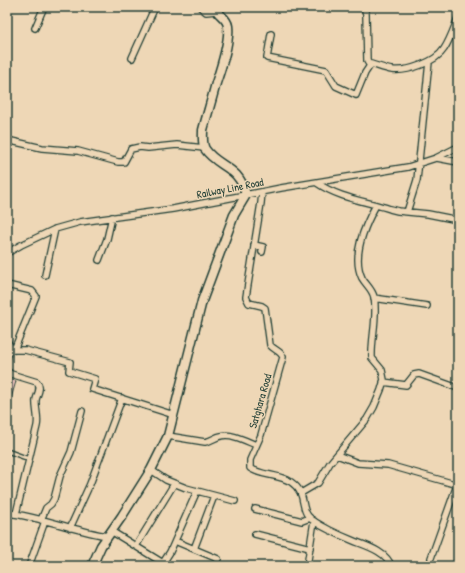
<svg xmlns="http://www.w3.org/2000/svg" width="465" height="573" viewBox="0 0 465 573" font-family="'Patrick Hand',sans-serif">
<rect width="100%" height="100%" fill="#eed7b6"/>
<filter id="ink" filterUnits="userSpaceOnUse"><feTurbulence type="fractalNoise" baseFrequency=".025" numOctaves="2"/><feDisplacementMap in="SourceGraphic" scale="8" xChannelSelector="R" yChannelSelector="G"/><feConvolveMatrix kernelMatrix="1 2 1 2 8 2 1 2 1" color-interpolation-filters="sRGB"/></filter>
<g filter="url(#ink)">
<path fill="#facac2" stroke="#1f3d34" d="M7,379L16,381L8,409L7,408Z"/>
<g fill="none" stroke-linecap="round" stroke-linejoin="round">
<g stroke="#1f3d34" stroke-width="6">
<path id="lane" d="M7,451L29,459"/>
</g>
<g stroke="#1f3d34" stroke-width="8">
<path id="street" d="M200,7L206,12L216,11
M364,7L366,14L367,61L370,66
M35,28L44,7
M271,34L267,58L326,70L336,86L356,95L365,73L371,64C378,66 385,69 392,70C407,72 436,62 444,49C450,40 454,28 458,18
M132,58L155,7
M7,140L42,148L78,151L118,162H124L131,149L140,147L148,148L177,145L204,148
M437,158L458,162
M317,183C339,198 365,201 390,209L398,211L428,214L458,220
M262,192L261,203L246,297L249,303L262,306L265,308L270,345C274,350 281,351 283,357L261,435L250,460V468C261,476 279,474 291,482C307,493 300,506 308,516C314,524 344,537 354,541C367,546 387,552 391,566
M407,212L417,180L429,62
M254,245L263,247L262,252
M7,253L21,245L55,229L80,222L173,209L281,188L408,167L436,158L458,147
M99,260L107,239L112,217
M45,275L55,229
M7,285L32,291L36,296L14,350
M374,298L427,306
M7,341L10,346L7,357
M9,350H25L70,362L69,371L95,379L92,389L174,415
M7,371L11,374L37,382C42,388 37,394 36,400C35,408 39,417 37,426L16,514
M383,382L406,385L414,375L419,374L458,388
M168,436L205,442C212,441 215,437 221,436C232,433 246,441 256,445
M337,455L358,463L388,465L458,485
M151,470L166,480L186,488L235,501
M301,493L318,483L330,463L367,419L374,407L381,390L384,380L382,370L372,358C371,338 378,317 374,297C372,289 366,285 362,278C351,255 365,225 376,205
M255,509L302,521L310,518
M7,513C41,517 73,530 107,536
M41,520L46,508L51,504L54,499L60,476L71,452L82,411
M70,528L90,484L122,398
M111,531L163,563
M255,534L310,548
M175,541L218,559
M136,546L174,484
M194,549L214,496
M431,558L457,485
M94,561L103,566
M29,566L45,521
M161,566L170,552L197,491
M307,566L314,521"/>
</g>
<g stroke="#1f3d34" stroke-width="11">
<path id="secondary" d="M92,566L101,546L122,516L151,470L168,436L202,301L234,215L246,195C239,165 218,168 205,149C202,144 203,136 203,130C207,115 212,99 216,83C221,68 230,42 228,26C227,17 217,15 215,7"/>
</g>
<use href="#lane" stroke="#eed7b6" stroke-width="3"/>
<use href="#street" stroke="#eed7b6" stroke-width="5.5"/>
<use href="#secondary" stroke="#eed7b6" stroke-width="8"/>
</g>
</g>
<g text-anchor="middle" stroke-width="3" stroke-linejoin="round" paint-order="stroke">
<g font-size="11" fill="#1f3d34" stroke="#eed7b6">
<text transform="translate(230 188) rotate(-11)" y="4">Railway Line Road</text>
<text transform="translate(260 401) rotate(-74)" y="4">Satghara Road</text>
</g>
</g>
<rect width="465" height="573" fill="none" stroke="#eed7b6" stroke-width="24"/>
<rect x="12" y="12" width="441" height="549" fill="none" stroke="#1f3d34" stroke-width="1.5" filter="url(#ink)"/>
</svg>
